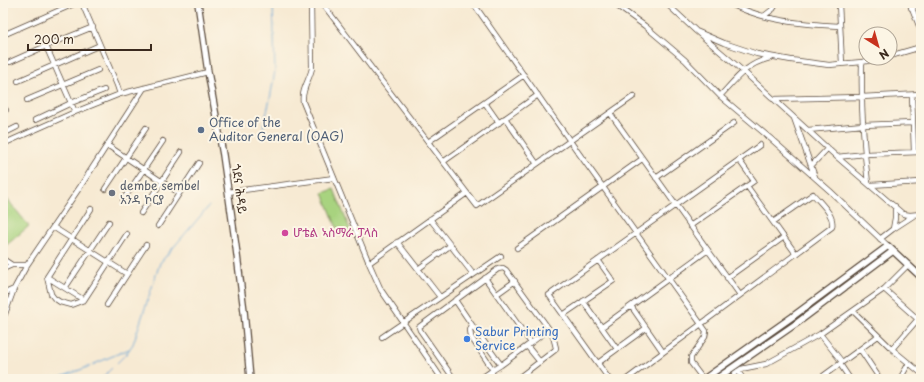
<svg xmlns="http://www.w3.org/2000/svg" width="924" height="382" viewBox="0 0 924 382" font-family="'Playpen Sans','Noto Sans Ethiopic',sans-serif">
<rect width="100%" height="100%" fill="#fcf5e5"/>
<filter id="ink" filterUnits="userSpaceOnUse"><feTurbulence type="fractalNoise" baseFrequency=".025" numOctaves="2"/><feDisplacementMap in="SourceGraphic" scale="8" xChannelSelector="R" yChannelSelector="G"/><feConvolveMatrix kernelMatrix="1 2 1 2 8 2 1 2 1" color-interpolation-filters="sRGB"/></filter>
<filter id="wash" filterUnits="userSpaceOnUse"><feTurbulence type="fractalNoise" baseFrequency=".012" numOctaves="4" result="noise"/><feDisplacementMap in="SourceGraphic" scale="16" xChannelSelector="R" yChannelSelector="G"/><feGaussianBlur stdDeviation="0.9" result="paint"/><feColorMatrix in="noise" values="0 0 0 0 0 0 0 0 0 0 0 0 0 0 0 0 0 1.4 0 .05"/><feComposite in="paint" operator="in"/></filter>
<g filter="url(#wash)">
<rect width="100%" height="100%" fill="#f7ead3"/>
<path fill="#a8d37f" stroke="#727e4e" d="M334,189L351,232L340,236L323,193Z
M3,194L29,226L3,248Z"/>
<g fill="none" stroke-linecap="round" stroke-linejoin="round">
<path stroke="#63a4d6" stroke-width="1" d="M263,128L270,99L275,71L273,3
M56,379L85,368L129,349
M101,379L126,354L133,344L160,263L209,206"/>
</g>
</g>
<g filter="url(#ink)">
<g fill="none" stroke-linecap="round" stroke-linejoin="round">
<g stroke="#574739" stroke-width="6">
<path id="minor" d="M82,3L117,85L120,94
M311,3L312,68C310,79 301,90 303,102L369,263L381,290L403,322L442,379
M322,3L477,206L634,96
M473,3L570,141L706,331L705,337L691,357V363L703,379
M613,3L645,26L685,60L720,96L770,138L830,191L888,246
M666,3L696,31L724,43L757,54L791,60L829,65L862,62L881,58
M729,3C764,21 801,24 840,26
M839,3L842,64
M910,3L921,31
M911,8L921,4
M764,16L773,9L777,3
M696,31L743,71L837,157L903,214L910,215L921,214
M3,35L76,3
M46,46L75,112
M890,56L921,47
M10,62L46,46L93,27
M862,62C861,102 863,142 868,183
M18,81L100,45
M912,95L914,152
M720,96C737,78 746,64 770,58
M773,99L861,97L921,94
M27,100L98,70
M485,103L499,123
M3,111L6,110
M610,113L740,295
M505,118L537,164
M794,118L815,177
M35,120L71,103L104,90
M808,130L863,125L913,123
M3,134L17,127
M428,142L524,75
M3,144L75,112L120,94L208,72
M107,145L179,193
M837,157L865,154L921,152
M443,162L538,95
M811,166L828,148
M656,178L734,123
M870,185L921,182
M747,186L796,254
M105,189L146,128
M228,192L334,178
M123,200L163,141
M91,209L47,277L51,294L54,298L60,302L71,305L84,300L127,234
M141,213L181,152
M430,219L473,274
M158,226L199,163
M690,226L754,181L739,160
M53,227L127,274
M893,229L895,218V206
M880,239L893,229L913,216
M397,242L440,297
M517,248L642,159
M3,259L12,265H27
M369,263L467,193
M3,269L12,265
M418,269L451,245
M47,277L84,300
M485,278L531,343L549,329
M727,278L784,237
M65,288L109,222
M884,289L921,322
M3,294L14,289
M497,294L515,281
M455,300L472,325L470,330L471,337L493,370L480,379
M583,301L617,349
M107,305L146,245
M631,306L663,352
M853,311L892,349L921,373
M563,315L613,281L598,260
M3,316L5,314L14,289L27,265L80,187L144,88
M472,325L501,365L493,370
M602,327L708,250
M820,334L842,362
M382,337L501,256
M527,346L540,362
M860,349L880,379
M892,349L918,319
M598,363L646,328
M840,364L850,379
M501,365L531,343
M738,371L743,379
M491,372L496,379
M454,379L420,330L419,327L498,269L503,268L506,270L549,329L553,336L556,348L555,350L517,379
M609,379L549,295L760,145
M627,379L832,227C835,215 820,203 813,194L773,222
M731,379L735,373L741,369L766,364L820,334L884,289L908,265
M819,379L878,336
M900,379L909,363"/>
</g>
<g stroke="#574739" stroke-width="8">
<path id="major" d="M198,3L208,72L223,155L236,247L244,311L250,379
M704,379L792,317L888,246L921,277
M716,379L797,323L893,251"/>
</g>
<use href="#minor" stroke="#fff" stroke-width="4.5"/>
<use href="#major" stroke="#fff" stroke-width="5.5"/>
</g>
</g>
<circle fill="#5c6f8a" stroke="#fcf5e5" stroke-width="1.5" cx="201" cy="130" r="4"/>
<circle fill="#6b7280" stroke="#fcf5e5" stroke-width="1.5" cx="112" cy="193" r="4"/>
<circle fill="#d1479c" stroke="#fcf5e5" stroke-width="1.5" cx="285" cy="233" r="4"/>
<circle fill="#3f7fe0" stroke="#fcf5e5" stroke-width="1.5" cx="467" cy="339" r="4"/>
<g text-anchor="middle" stroke-width="4" stroke-linejoin="round" paint-order="stroke">
<g font-size="12" fill="#4e5e75" stroke="#fcf5e5" text-anchor="start">
<text x="209" y="127">Office of the<tspan x="209" dy="14">Auditor General (OAG)</tspan></text>
</g>
<g font-size="12" fill="#5b616d" stroke="#fcf5e5" text-anchor="start">
<text x="120" y="190">dembe sembel<tspan x="120" dy="14">አንዳ ኮርያ</tspan></text>
</g>
<g font-size="12" fill="#3b2a1e" stroke="#fcf5e5">
<text transform="translate(239 189) rotate(82)" y="4">ጎደና ሕዳይ</text>
</g>
<g font-size="12" fill="#b23c85" stroke="#fcf5e5" text-anchor="start">
<text x="293" y="237">ሆቴል ኣስማራ ፓላስ</text>
</g>
<g font-size="12" fill="#366cbe" stroke="#fcf5e5" text-anchor="start">
<text x="475" y="336">Sabur Printing<tspan x="475" dy="14">Service</tspan></text>
</g>
</g>
<rect width="924" height="382" fill="none" stroke="#fcf5e5" stroke-width="16"/>
<g transform="translate(878 46) rotate(143)"><circle r="19" fill="#fcf5e5" stroke="#afa495"/>
<path d="M0-3L7 15L0 10L-7 15Z" fill="#c8321e"/>
<text y="-6" font-size="11" font-weight="bold" text-anchor="middle" fill="#3b2a1e">N</text>
</g>
<path d="M28 44v6h123v-6" fill="none" stroke="#3b2a1e" stroke-width="2"/>
<text x="34" y="44" font-size="12" fill="#3b2a1e" stroke="#fcf5e5" stroke-width="3" paint-order="stroke">200 m</text>
</svg>
